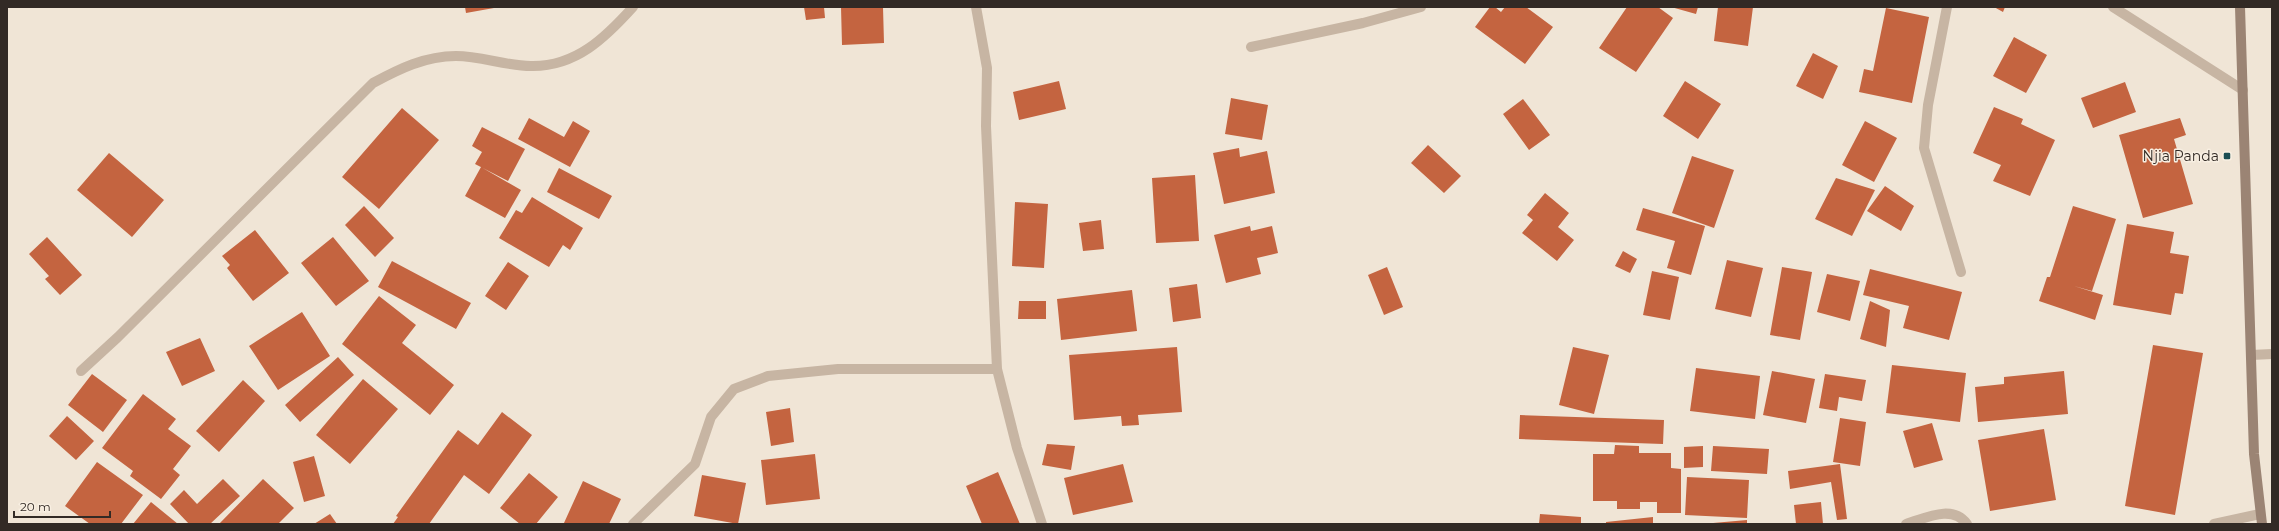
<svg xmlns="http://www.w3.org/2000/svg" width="2279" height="531" viewBox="0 0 2279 531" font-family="Montserrat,sans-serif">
<rect width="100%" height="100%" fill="#f0e5d6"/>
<path fill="#c46440" d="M465,7H494V8L466,13Z
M804,7H824L825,18L806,20Z
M841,7H883L884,43L842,45Z
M1490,7H1495L1501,12L1505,7H1526L1553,27L1525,64L1475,27Z
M1627,7H1658L1673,18L1636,72L1599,48Z
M1671,7H1698L1696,14Z
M1718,7H1753L1748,46L1714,41Z
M1994,7H2005L2003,12Z
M1886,8L1929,17L1912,103L1859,92L1864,69L1873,71Z
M2014,37L2047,55L2026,93L1993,76Z
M1813,53L1838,66L1823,99L1796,86Z
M1059,81L1066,109L1019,120L1013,92Z
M1685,81L1721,104L1698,139L1663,116Z
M2125,82L2136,112L2093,128L2081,98Z
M1231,98L1268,105L1262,140L1225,134Z
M1523,99L1550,135L1529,150L1503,114Z
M1994,107L2023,119L2021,124L2055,140L2030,196L1993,181L2001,165L1973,153Z
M402,108L439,140L379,209L342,177Z
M529,118L564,137L573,121L590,131L570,167L518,139Z
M2180,118L2186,135L2174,139L2193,204L2143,218L2119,135Z
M1865,121L1897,138L1874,182L1842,165Z
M482,127L525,149L508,181L475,164L482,152L472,146Z
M1428,145L1461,176L1444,193L1411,163Z
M1239,148L1240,157L1267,151L1275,193L1224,204L1213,153Z
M109,153L164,200L132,237L77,190Z
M1692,156L1734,170L1714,228L1672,213Z
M481,167L521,190L505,218L465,196Z
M559,168L612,196L599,219L547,192Z
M1195,175L1199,241L1156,243L1152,178Z
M1836,178L1875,190L1852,236L1815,219Z
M1885,186L1914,206L1901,231L1867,211Z
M1545,193L1569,213L1558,227L1574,240L1557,261L1522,233L1533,220L1527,215Z
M532,197L583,228L570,250L563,245L549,267L499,238L516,210L522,213Z
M1015,202L1048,204L1044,268L1012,266Z
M364,206L394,238L375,257L345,225Z
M2073,206L2116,219L2092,291L2074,286L2103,295L2095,320L2039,301L2047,277H2050Z
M1643,208L1705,226L1691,275L1667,268L1675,241L1636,230Z
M1101,220L1104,249L1083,251L1079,223Z
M2127,224L2174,232L2170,253L2189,256L2183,294L2175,293L2171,315L2113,305Z
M1250,226L1251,231L1272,226L1278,253L1257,258L1261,274L1226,283L1214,235Z
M255,230L289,273L253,301L227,268L230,265L222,256Z
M47,237L82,275L60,295L45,279L49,276L29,254Z
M333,237L369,281L336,306L301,263Z
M1623,251L1637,259L1630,273L1615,266Z
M1727,260L1763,268L1751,317L1715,309Z
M392,261L471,303L456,329L378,287Z
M508,262L529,276L506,310L485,296Z
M1387,267L1403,307L1384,315L1368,275Z
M1782,267L1812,272L1800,340L1770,335Z
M1870,269L1962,292L1949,340L1903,328L1909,306L1863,295Z
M1652,271L1679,277L1670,320L1643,315Z
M1827,274L1860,281L1850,321L1817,312Z
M1197,284L1201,318L1173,322L1169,288Z
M1132,290L1137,331L1061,340L1057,299Z
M379,296L416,325L402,343L454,385L430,415L342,344Z
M1019,301H1046V319H1018Z
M1870,301L1890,310L1886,347L1860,339Z
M302,312L330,356L278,390L249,346Z
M200,338L215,371L182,386L166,352Z
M2153,345L2203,353L2175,515L2125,506Z
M1177,347L1182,412L1138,415L1139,425L1122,426L1121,416L1074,420L1069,355Z
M1573,347L1609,355L1594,414L1559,405Z
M338,357L354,375L300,422L285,405Z
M1892,365L1966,373L1960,422L1886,413Z
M1696,368L1760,376L1755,419L1690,411Z
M1772,371L1815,379L1806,423L1763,415Z
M2064,371L2068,414L1978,422L1975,387L2004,384V377Z
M92,374L127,400L103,432L68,405Z
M1825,374L1866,380L1862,401L1839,397L1837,411L1819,408Z
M363,379L398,409L350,464L316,435Z
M243,380L265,401L219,452L196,431Z
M143,394L176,419L168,429L191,446L173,469L180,475L161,499L130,476L133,471L102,448Z
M790,408L794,442L771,446L766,412Z
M502,412L532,435L489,494L464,475L429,524H393L398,517L396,516L458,430L478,445Z
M1520,415L1664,420L1663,444L1519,439Z
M67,416L94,441L76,460L49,436Z
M1840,418L1866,422L1860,466L1833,462Z
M1932,423L1943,460L1914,468L1903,431Z
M2044,429L2056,500L1990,511L1978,440Z
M1047,444L1075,446L1071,470L1042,465Z
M1615,445L1639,446V453H1671V468L1681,469V513H1657V502H1640V509H1617V501H1593V454H1614Z
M1703,446V467L1684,468V447Z
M1713,446L1769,449L1767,474L1711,471Z
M815,454L820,499L766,505L761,460Z
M314,456L325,496L304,502L293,462Z
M97,462L143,495L121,524H90L65,506Z
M1123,464L1133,502L1073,515L1064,478Z
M1840,464L1847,519L1837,520L1831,482L1790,489L1788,471Z
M998,472L1020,524H982L966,486Z
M529,473L558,497L536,524H520L500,508Z
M702,475L746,483L738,524L694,516Z
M1687,477L1749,480L1747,518L1685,515Z
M223,479L240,496L210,524H189L170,504L184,490L197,504Z
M263,479L294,508L278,524H219Z
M583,481L621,499L609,524L564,523Z
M151,502L178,524H133Z
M1821,502L1823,524H1796L1794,505Z
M330,514L337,524H314Z
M1540,514L1581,517V524H1539Z
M1653,517V524H1606V522Z
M1747,520V524H1713V523Z"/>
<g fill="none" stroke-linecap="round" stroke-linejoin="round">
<path stroke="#c7b5a3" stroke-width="10" d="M976,7L987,68L986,126L997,369L1017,448L1042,524
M1947,7L1928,105L1924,148L1961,272
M2113,7L2243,90
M1251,47L1363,23L1421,7
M2251,355L2272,354
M81,371L118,337L373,83C399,69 425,56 456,56C481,56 506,66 531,66C576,67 606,37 633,7
M633,524L695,464L711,417L734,389L768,376L838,369H997
M1906,524C1926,518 1952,504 1967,524
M2214,524L2260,514"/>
<path stroke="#9b8474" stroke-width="10" d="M2240,7L2254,454L2262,524"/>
</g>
<rect fill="#1b4d53" stroke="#f8efe2" stroke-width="1.5" x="2223" y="152" width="8" height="8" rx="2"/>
<g text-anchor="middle" stroke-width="3" stroke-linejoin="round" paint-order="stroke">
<g font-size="14" fill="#322a25" stroke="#f8efe2" text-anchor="end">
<text x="2219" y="161">Njia Panda</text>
</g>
</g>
<rect width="2279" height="531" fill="none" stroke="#322a25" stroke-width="16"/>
<path d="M14 511v6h96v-6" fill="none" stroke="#322a25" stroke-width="2"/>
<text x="20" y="511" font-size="12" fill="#322a25" stroke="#f8efe2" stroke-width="3" paint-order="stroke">20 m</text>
</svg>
